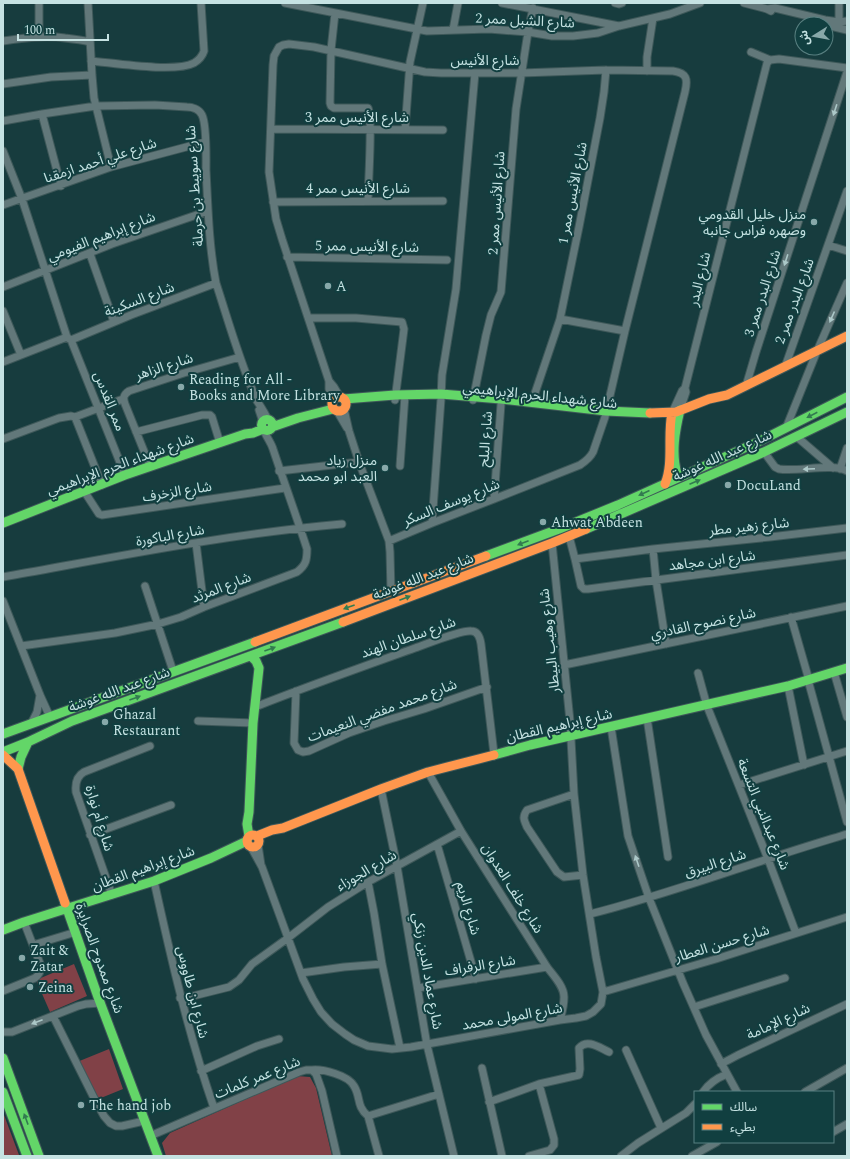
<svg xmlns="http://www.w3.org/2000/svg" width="850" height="1159" viewBox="0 0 850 1159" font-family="Spectral,'Noto Sans Arabic',serif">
<rect width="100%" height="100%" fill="#173c3e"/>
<path fill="#814147" d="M74,964L87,996L50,1012L36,980Z
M109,1049L123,1089L96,1100L77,1062Z
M297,1076L310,1077L316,1088L332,1156H166L162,1143L170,1133Z
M3,1115H4L19,1155L16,1156H3Z"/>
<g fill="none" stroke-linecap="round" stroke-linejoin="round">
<g stroke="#3e5859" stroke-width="9">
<path id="street" d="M39,3V37
M88,3L92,75L94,98L111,167
M285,3L427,31L489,29L528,32L552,36H573L598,33L619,26L670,14L700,3
M502,3L619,26
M615,3L619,4L622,3
M744,3L767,9L771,11
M767,9L775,8L825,20L839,22L847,21
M335,13L331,50L330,103L331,106L334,108H368C373,117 368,186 368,201
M839,22V3
M826,25L847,30
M453,30L458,3
M3,41C24,38 45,35 65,38C74,39 82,40 90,42
M751,52L770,60
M91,61C114,63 175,73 194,63C199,60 202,57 204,51L201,3
M647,71V57L653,18
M3,84L51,77L92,75
M42,114L61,186
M3,121L42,114L96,106L155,105L187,107C192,107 199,109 202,115C207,125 206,158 206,170C208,208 209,247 216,283C229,323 240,363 257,401C261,407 265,413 268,420
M271,129L443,130
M405,130L410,62L423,3
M3,151L22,199L67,337
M273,202L443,201
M3,205L111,167L205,142
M828,245L847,251
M90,254L114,322
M287,257L447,260
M3,287L112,244L208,211
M3,311L21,355
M309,318H356L402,322L404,329L395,400
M560,319L625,331
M68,338L71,340L125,475
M71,340L131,315L216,283
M3,362L67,337
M785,367L847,191
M329,381L334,387L340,397
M746,386L756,352L847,72
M333,399L329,389V381L282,239L276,219L269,172L273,65L274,56L279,47L283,45L289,44L314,47L425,72L441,73H521L606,70L673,71C687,73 688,79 685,92L625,331L605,417L593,452C590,458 586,461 580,465L494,499L432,523L389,541
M473,400L486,335L491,315L501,292L516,109L528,32L533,8
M532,402L560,319L579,227L600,118L604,92L606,70
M344,409L349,431L359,462L389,541L390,552L391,592
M259,410L263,422
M680,410L686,392L685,388
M337,411L347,428
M672,413L682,391L685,388L767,63L770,60L779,59L847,68
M75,417L102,485
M786,428L817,351L847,283
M136,432L202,415H210L212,417L220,443
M797,437L833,468
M3,439L59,418L71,416L75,417L123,399
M764,452L775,467L779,469C798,472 832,463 847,471
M150,466L125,404C123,398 123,395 129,391L184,373L240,357
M400,466L405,395
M840,469L847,448
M279,471L359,462
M84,491L99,514L102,515L285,488
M494,499L501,404
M432,523L441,399L442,375L456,289L475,73
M847,528L770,537L653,549L575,559L581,586L584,589H588L847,555
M569,536L575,559
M196,543L204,607
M653,549L656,580L666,644
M3,577C115,557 228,534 342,524
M145,586L173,671
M3,601L40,695L50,717
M791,617L809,680
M21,646L115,633L158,624L181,617L204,607L297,572C306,565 307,560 307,549C296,515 284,482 273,449C271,442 266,437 264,430
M564,665L847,606
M834,672L847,717
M698,673L707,706L768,859L796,933
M808,680L847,822
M788,686L804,765
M296,691L294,743L298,750L303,752L309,751L349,733L384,721L424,709L487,687
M255,707C308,686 362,667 415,648C427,644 460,630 471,631C478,631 480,637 481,644L494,754
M647,718L668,857
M198,721L253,723
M31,724L37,712L40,695
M611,727L628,836L649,898L683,983L706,1035L737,1092
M428,772L461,831L547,967C553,975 564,986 564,997C564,1004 562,1013 560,1020
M739,785L847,751
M381,789L397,866L427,1045L454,1156
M574,794L527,810C522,817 524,820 527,827L557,872L564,877L583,875
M90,835L171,805
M437,844L476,979
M258,845L261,865
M251,847L262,867L303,979L313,999L321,1012L332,1024L345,1034L354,1040L368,1046L392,1049L411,1047L560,1020L576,1018L586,1016L593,1012L601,1004L603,992L596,957L583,875L574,794L570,721L552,543
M154,881C171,958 188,1033 214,1108
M368,882L374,913L382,964L400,1048
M112,895L76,792C75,783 77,776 84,772L150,746
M590,914C650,899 709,878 768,859C794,850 821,842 847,834
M33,945L76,932
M301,973L344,967L382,964
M418,988L547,967
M3,991L35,978C40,974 41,971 41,966L24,922
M603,992L716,959L847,917
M180,998L189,997L229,987L239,980L252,964L288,938L328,907L368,882L461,831
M694,1007L785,978
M53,1016L94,1098L104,1116L110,1123L116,1126H122L144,1121
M3,1032H12L78,1006L86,1004L101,1003
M626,1050L661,1128
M721,1064L738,1055L847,1004
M482,1068L502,1156
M312,1070C323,1069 348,1075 354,1086C361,1097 356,1106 368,1116
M201,1071L257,1046L279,1039
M703,1092C709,1083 717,1078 727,1074
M805,1092L847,1068
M489,1102L539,1084L579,1075L580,1069L579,1048C587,1038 600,1048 609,1052
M833,1132L847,1124
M150,1136L299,1072L306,1070H312L316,1074L322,1091L337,1156
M379,1156L368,1116L439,1094
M529,1156L550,1150L554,1145V1139L539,1084
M621,1156L638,1143L686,1113L695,1104
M692,1156L717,1142"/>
</g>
<g stroke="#3e5859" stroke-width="11">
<path id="fast" d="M344,399L395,395L441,394L501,399L606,411L650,413
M680,410C675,431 671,453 677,474L685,475
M261.5 425a5.5 5.5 0 1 1 11 0a5.5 5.5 0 1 1-11 0Z
M272,427L298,418L333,409
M3,523L125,475L245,434L253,433L263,429
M586,529L764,452L847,412
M486,556L559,529L618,505L760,441L847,397
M3,734L255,642
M3,752L28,742L72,721L343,622
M494,755L530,745L788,686L847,668
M18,769L21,757L28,742
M249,836L247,824L249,812L253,723L259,668L256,661L251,656
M65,903L98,997L158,1156
M3,930L24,922L154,881L211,858L247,841
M3,1058L39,1156
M3,1092L27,1156"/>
</g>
<g stroke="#3e5859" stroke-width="11">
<path id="slow" d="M332 404a7 7 0 1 1 14 0a7 7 0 1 1-14 0Z
M650,413L676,412L709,399L727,395L847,336
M665,484C674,462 667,436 672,413
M343,622L552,543L586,529
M255,642L486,556
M3,755L18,769L65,903
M247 841a6 6 0 1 1 12 0a6 6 0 1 1-12 0Z
M257,836L272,830L283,828L381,789L428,772L494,755"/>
</g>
<use href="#street" stroke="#62787a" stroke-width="7"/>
<use href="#fast" stroke="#63d668" stroke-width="9"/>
<use href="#slow" stroke="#ff974d" stroke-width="9"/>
</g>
<defs><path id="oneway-solid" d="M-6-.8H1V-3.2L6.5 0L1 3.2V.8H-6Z"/></defs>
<g fill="#acc8c8">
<use href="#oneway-solid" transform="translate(835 110) rotate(108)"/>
<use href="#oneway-solid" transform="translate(786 260) rotate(108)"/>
<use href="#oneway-solid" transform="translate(832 317) rotate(114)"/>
<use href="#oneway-solid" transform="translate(809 469) rotate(178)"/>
<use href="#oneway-solid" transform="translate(637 861) rotate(-109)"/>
<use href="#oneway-solid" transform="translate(37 1022) rotate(159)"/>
</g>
<g fill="#327b50">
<use href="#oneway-solid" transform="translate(812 415) rotate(153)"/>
<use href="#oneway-solid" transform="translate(695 482) rotate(-23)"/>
<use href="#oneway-solid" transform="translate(644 493) rotate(156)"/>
<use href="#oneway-solid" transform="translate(523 543) rotate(159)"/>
<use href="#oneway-solid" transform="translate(405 598) rotate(-21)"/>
<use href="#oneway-solid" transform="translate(349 607) rotate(160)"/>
<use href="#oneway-solid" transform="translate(270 649) rotate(-20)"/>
<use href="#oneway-solid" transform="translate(135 698) rotate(-20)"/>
<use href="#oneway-solid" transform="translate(26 1119) rotate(-110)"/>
</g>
<g fill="#88a8a9" stroke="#113f40" stroke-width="1.5">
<circle cx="814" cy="222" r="4"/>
<circle cx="328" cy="286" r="4"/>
<circle cx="181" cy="387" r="4"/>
<circle cx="385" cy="468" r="4"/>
<circle cx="728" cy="485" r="4"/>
<circle cx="543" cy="522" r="4"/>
<circle cx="105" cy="722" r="4"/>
<circle cx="22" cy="958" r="4"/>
<circle cx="30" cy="987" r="4"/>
<circle cx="81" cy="1105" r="4"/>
</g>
<g text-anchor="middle" stroke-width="4" stroke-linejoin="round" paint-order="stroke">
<g font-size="14" fill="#c5e2e2" stroke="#113f40">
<text transform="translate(525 20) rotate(3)" y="5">شارع الشبل ممر 2</text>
<text x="485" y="65">شارع الأنيس</text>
<text x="357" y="122">شارع الأنيس ممر 3</text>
<text transform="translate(100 160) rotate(-18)" y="5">شارع علي أحمد ازمقنا</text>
<text transform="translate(194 186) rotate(-94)" y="5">شارع سويبط بن حرملة</text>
<text x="358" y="193">شارع الأنيس ممر 4</text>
<text transform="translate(572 193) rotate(-79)" y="5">شارع الأنيس ممر 1</text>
<text transform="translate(496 203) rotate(-86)" y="5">شارع الأنيس ممر 2</text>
<text transform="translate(101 236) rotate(-21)" y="5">شارع إبراهيم الفيومي</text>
<text transform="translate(367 246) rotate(1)" y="5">شارع الأنيس ممر 5</text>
<text transform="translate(699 279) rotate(-76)" y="5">شارع البدر</text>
<text transform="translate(762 293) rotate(-72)" y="5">شارع البدر ممر 3</text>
<text transform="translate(139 299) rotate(-21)" y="5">شارع السكينة</text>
<text transform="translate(794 301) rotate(-70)" y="5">شارع البدر ممر 2</text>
<text transform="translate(164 366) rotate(-18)" y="5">شارع الزاهر</text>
<text transform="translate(540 395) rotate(6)" y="5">شارع شهداء الحرم الإبراهيمي</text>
<text transform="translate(110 401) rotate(68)" y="5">ممر القدس</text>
<text transform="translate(485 439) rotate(-86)" y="5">شارع البلح</text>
<text transform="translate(722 455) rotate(-24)" y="5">شارع عبد الله غوشة</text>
<text transform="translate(120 464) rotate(-20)" y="5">شارع شهداء الحرم الإبراهيمي</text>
<text transform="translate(177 491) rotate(-9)" y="5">شارع الزخرف</text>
<text transform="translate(451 502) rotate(-22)" y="5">شارع يوسف السكر</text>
<text transform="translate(749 526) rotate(-6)" y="5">شارع زهير مطر</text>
<text transform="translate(170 535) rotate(-10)" y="5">شارع الباكورة</text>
<text transform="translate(712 560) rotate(-7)" y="5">شارع ابن مجاهد</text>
<text transform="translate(423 576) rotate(-21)" y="5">شارع عبد الله غوشة</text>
<text transform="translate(221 587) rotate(-21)" y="5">شارع المرثد</text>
<text transform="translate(703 623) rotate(-12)" y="5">شارع نصوح القادري</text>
<text transform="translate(408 637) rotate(-19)" y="5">شارع سلطان الهند</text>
<text transform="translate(549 641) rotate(-96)" y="5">شارع وهيب البيطار</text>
<text transform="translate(119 689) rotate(-20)" y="5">شارع عبد الله غوشة</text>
<text transform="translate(382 710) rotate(-20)" y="5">شارع محمد مفضي النعيمات</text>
<text transform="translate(559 725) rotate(-13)" y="5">شارع إبراهيم القطان</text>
<text transform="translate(764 814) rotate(68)" y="5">شارع عبدالنبي التسعة</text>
<text transform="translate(100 818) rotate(73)" y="5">شارع أم نوارة</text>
<text transform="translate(715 863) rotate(-18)" y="5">شارع البيرق</text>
<text transform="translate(143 868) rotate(-20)" y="5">شارع إبراهيم القطان</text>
<text transform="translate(366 870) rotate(-30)" y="5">شارع الجوزاء</text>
<text transform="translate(513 888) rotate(58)" y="5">شارع خلف العدوان</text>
<text transform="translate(469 908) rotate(74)" y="5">شارع الريم</text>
<text transform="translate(722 943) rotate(-17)" y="5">شارع حسن العطار</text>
<text transform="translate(100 958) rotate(70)" y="5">شارع ممدوح الصرايرة</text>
<text transform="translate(480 965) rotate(-9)" y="5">شارع الرفراف</text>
<text transform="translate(428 971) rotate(80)" y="5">شارع عماد الدين زنكي</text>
<text transform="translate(193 992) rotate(76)" y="5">شارع ابن طاووس</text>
<text transform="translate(512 1016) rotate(-10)" y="5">شارع المولى محمد</text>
<text transform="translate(778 1021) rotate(-25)" y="5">شارع الإمامة</text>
<text transform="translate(257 1077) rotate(-22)" y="5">شارع عمر كلمات</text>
</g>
<g font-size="14" fill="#c5e2e2" stroke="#113f40" text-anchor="start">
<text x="806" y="219" text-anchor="end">منزل خليل القدومي<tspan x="806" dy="16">وصهره فراس جانبه</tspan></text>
<text x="336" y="291">A</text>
<text x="189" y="384">Reading for All -<tspan x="189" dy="16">Books and More Library</tspan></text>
<text x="377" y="465" text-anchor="end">منزل زياد<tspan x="377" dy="16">العبد ابو محمد</tspan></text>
<text x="736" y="490">DocuLand</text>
<text x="551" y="527">Ahwat Abdeen</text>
<text x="113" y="719">Ghazal<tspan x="113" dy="16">Restaurant</tspan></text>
<text x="30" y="955">Zait &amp;<tspan x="30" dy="16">Zatar</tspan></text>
<text x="38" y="992">Zeina</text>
<text x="89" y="1110">The hand job</text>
</g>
</g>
<rect width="850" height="1159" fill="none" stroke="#c5e2e2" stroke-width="8"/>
<rect x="694" y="1091" width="140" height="52" fill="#113f40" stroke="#598081"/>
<rect x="702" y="1104" width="20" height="6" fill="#63d668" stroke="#598081"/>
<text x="730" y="1111" font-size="12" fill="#c5e2e2">سالك</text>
<rect x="702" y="1124" width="20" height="6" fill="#ff974d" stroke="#598081"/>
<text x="730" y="1131" font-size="12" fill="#c5e2e2">بطيء</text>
<g transform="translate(814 36) rotate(259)"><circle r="19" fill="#113f40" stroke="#598081"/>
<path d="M0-3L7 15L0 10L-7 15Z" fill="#88a8a9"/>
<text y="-6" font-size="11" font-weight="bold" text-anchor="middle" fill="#c5e2e2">ش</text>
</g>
<path d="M18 34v6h90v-6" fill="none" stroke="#c5e2e2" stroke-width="2"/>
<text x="24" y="34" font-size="12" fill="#c5e2e2" stroke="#113f40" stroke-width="3" paint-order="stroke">100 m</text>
</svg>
